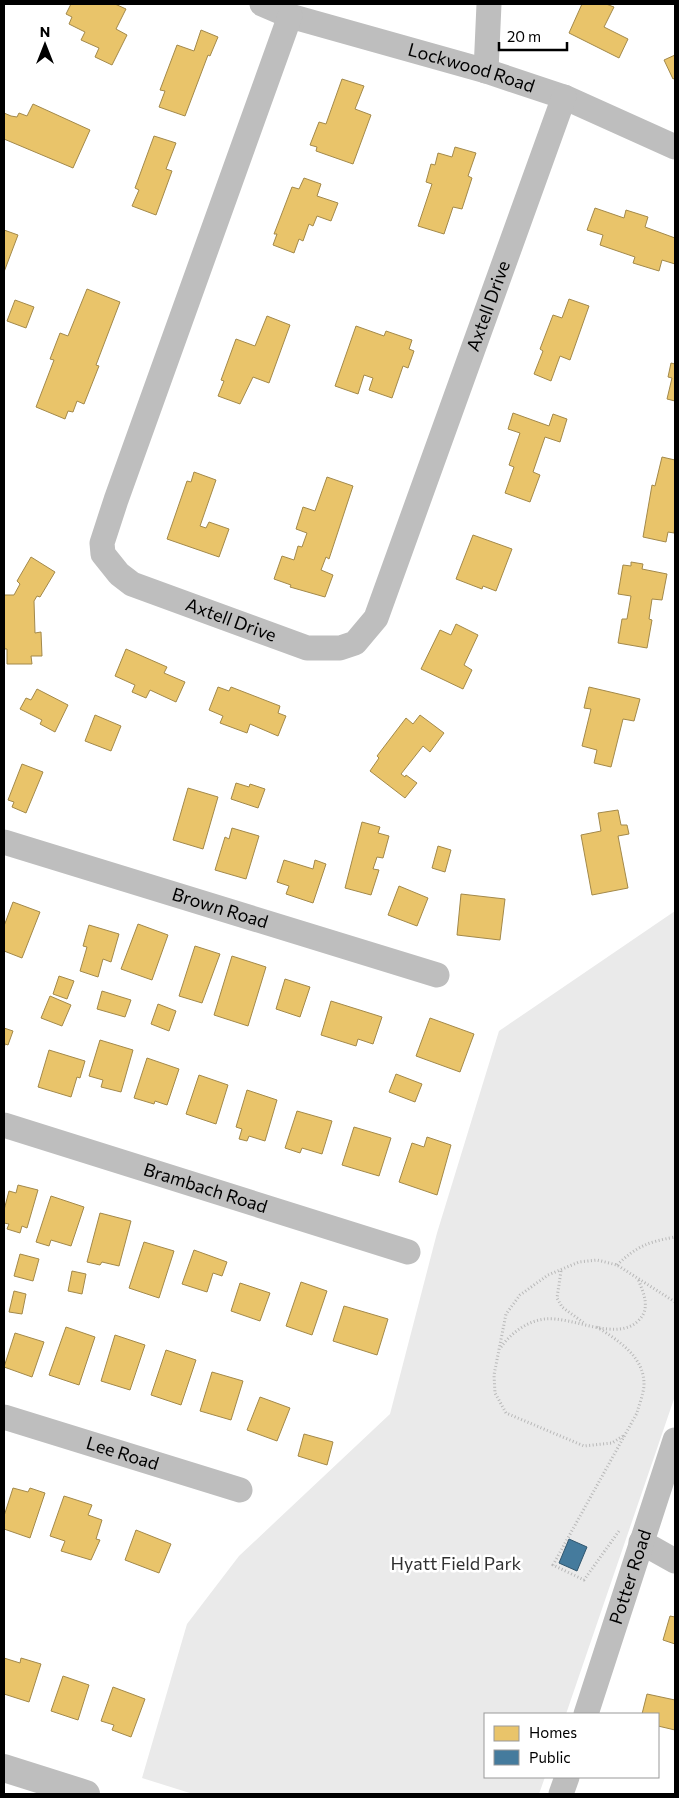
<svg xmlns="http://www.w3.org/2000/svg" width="679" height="1798" viewBox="0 0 679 1798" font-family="Commissioner,sans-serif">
<rect width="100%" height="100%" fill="#fff"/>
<path fill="#eaeaea" d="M675,911V1396L566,1714H485V1777H545L539,1794H193L142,1778L187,1624L239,1556L390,1414L437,1233L499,1031Z"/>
<path fill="#e9c46a" stroke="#a3894a" d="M71,4H115L126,9L116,29L127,35L112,65L95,57L99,48L81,40L85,32L69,24L72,17L66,14Z
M582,4H606L614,7L604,27L628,39L619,58L569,33Z
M201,30L218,37L210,56L208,55L185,116L159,107L165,91L160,90L177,45L194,51Z
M675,55V78L673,79L664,60Z
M342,79L364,86L355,109L371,115L353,164L316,151L317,147L310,145L319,122L326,124Z
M33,104L90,130L73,168L4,139V113L11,116L17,117L19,113L27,116Z
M154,136L176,143L166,169L172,171L156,215L132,206L139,190L135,188Z
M455,147L476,153L468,176L472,178L462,209L453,207L444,234L418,226L432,184L426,182L431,164L435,165L438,153L452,157Z
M304,178L321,184L317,196L338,203L331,221L317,216L313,226L309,224L303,241L299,239L294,253L273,245L277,234H274L292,187L299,189Z
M595,208L624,218L626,210L648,217L645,227L675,238V264L662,260L659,271L633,263L635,257L600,245L603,235L587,230Z
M4,230L18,235L4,272Z
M87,289L120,302L96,365L99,366L84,404L77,401L73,412L68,411L65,419L36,407L54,360L50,359L60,333L68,336Z
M569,299L589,306L570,360L560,356L551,381L534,374L543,351L540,349L553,315L562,318Z
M15,300L34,307L26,328L7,321Z
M267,316L290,325L269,383L253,377L240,404L218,396L224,381L221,380L236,339L255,346Z
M356,326L384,336L386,331L412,340L409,349L414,351L408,368L403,366L392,398L369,390L373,378L364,375L358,394L335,386Z
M671,363L675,364V401L667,399L672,378L668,377Z
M513,413L549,426L553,414L567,419L560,442L545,437L533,472L540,475L530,502L505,493L514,467L509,465L520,433L508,429Z
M662,457L675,460V526L674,533L668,532L666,542L643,537L652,485L655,486Z
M194,472L216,480L200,526L206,528L209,522L229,529L219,557L167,539L187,481L191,482Z
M327,477L353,486L329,559L326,557L321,570L333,575L325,597L290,587L291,585L274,579L282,556L294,560L298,546L302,547L307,533L296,529L303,507L315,511Z
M473,535L512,549L496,591L483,586L482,589L456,579Z
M31,557L55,572L40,597L37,596L34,601L35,633L41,632L42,656H31L32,664H7V649H4V595H14L20,584L17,581Z
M631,562L643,564L642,569L667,574L662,600L652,599L649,619L652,620L647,648L618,643L622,619H627L631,596L618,594L623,565L631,566Z
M456,624L478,635L464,665L472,670L463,689L421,669L440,630L451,635Z
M126,649L167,667L164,673L185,682L176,702L150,690L146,698L132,692L135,685L115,676Z
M218,687L229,691L231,687L280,706L278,713L286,716L278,736L250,724L247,733L220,723L223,716L209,710Z
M589,687L640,699L634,721L623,719L611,767L594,763L597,750L582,746L591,709L584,708Z
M37,689L68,705L55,732L40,724L42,720L20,709L26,698L31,700Z
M95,715L121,726L111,751L85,741Z
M420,715L444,733L430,752L423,746L401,774L405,777L406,775L417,783L405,798L370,771L379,758L377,756L406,718L413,724Z
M22,764L43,772L26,813L12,807L14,802L8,800Z
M236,783L249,787L250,784L265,789L258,808L231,799Z
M188,788L218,797L203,849L173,840Z
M618,810L621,825H627L629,834L618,836L628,888L592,895L581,835L601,831L598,813Z
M362,822L380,827L378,833L389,836L383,858L377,857L373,869L379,870L371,895L345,888Z
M232,828L259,836L246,879L215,870L225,837L229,839Z
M438,846L451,850L445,872L432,868Z
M284,860L313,869L315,860L326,864L313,903L286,894L289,886L277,882Z
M399,886L428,898L417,926L388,915Z
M461,894L505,899L500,940L457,935Z
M13,902L40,912L22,958L4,951V926Z
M138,924L168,935L152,980L121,969Z
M89,925L119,934L111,962L103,959L98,977L80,971L87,947L83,946Z
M195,946L220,954L202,1003L179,996Z
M232,956L266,967L248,1026L214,1015Z
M59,976L74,981L67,999L53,994Z
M285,979L310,987L300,1017L276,1009Z
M102,991L131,1000L125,1017L97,1009Z
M50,996L71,1005L62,1026L41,1018Z
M331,1001L382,1017L373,1044L358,1039L356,1046L321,1035Z
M158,1004L176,1011L169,1031L151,1024Z
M430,1018L474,1034L460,1072L416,1056Z
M4,1028L13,1031L8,1045L5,1044L4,1049Z
M100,1040L133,1050L121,1092L101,1087L103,1080L89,1076Z
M49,1050L85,1061L80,1078L77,1077L71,1097L38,1087Z
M147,1058L179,1069L167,1105L155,1101L154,1104L134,1098Z
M396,1074L422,1084L415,1102L389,1092Z
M199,1075L228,1085L216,1124L186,1114Z
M247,1090L277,1100L265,1141L249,1136L247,1141L239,1139L242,1129L236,1127Z
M297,1111L332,1121L322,1154L302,1148L300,1153L285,1148Z
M354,1127L391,1138L379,1176L342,1165Z
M427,1137L451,1145L437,1195L399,1182L412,1143L424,1147Z
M18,1185L38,1190L27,1228L22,1226L20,1233L7,1229L9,1224L4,1223V1210L9,1191L16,1193Z
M51,1196L84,1207L71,1246L51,1240L49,1246L36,1242Z
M100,1213L131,1221L119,1266L102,1262L100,1265L87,1262Z
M144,1242L174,1251L159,1298L129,1288Z
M194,1250L227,1262L222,1276L213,1273L207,1292L182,1284Z
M20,1254L39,1259L33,1281L14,1276Z
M72,1271L86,1274L82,1294L68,1291Z
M301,1282L327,1291L312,1335L286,1326Z
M240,1283L270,1293L260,1321L231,1311Z
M14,1291L26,1294L22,1314L9,1312Z
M344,1306L388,1319L377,1355L333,1341Z
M66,1327L95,1337L79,1385L49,1375Z
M15,1333L44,1342L32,1377L4,1367Z
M115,1335L145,1345L130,1390L101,1381Z
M166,1350L196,1360L181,1405L151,1395Z
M212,1372L243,1381L231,1420L200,1411Z
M260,1397L290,1408L277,1441L247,1430Z
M304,1434L333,1442L327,1465L298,1456Z
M13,1488L28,1492L30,1488L45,1493L30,1538L4,1529V1516Z
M64,1496L92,1505L88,1515L102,1520L96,1539L100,1540L91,1560L61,1551L65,1541L50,1536Z
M136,1530L171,1544L159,1573L125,1560Z
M670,1616L675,1617V1644L663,1640Z
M4,1658L20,1663L21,1658L41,1664L29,1702L4,1694Z
M63,1676L89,1685L78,1720L51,1711Z
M113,1687L145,1699L131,1737L112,1730L114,1725L101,1721Z
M647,1694L675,1700V1730L658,1726V1714H642Z"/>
<path fill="#457b9d" stroke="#30566e" d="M569,1539L587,1547L577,1571L559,1563Z"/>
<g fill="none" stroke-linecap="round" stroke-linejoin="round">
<path stroke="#b8b8b8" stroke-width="3" stroke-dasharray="1 2.5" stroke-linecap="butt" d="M617,1265C637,1246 648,1242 675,1237
M561,1271L557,1298L562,1307L584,1323
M597,1327C619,1341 645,1357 644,1386C643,1395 639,1405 637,1413L553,1565L584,1580L619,1531
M501,1347C511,1333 527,1321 545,1319C572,1316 616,1342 638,1321C651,1309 644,1294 638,1279
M623,1436L612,1443L584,1446L506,1413L495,1393L494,1375L506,1314L520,1295L548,1275L579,1262L597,1260L617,1265L675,1302"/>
<g stroke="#bebebe" stroke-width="25">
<path id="s1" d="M262,4L290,16L486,71L564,97L675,147"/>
<path id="s2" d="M290,16L116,500L102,543L103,554L119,574L132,584L307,648H340L355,643L376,618L564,97"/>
<path d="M486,71L489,4"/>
<path id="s3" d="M4,842L437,975"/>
<path id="s4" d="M4,1125L408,1252"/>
<path id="s5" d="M4,1417L240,1490"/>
<path d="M641,1542L675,1561"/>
<path id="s6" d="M586,1714L675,1440"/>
<path d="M561,1794L567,1777"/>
</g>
<path stroke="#bebebe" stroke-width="28" d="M4,1768L86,1794"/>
</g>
<g text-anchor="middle" stroke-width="5" stroke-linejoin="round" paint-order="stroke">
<g font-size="18" fill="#000" stroke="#fff">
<text dy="6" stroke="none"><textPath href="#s1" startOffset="219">Lockwood Road</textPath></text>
<text dy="6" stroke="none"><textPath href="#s2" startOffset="1212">Axtell Drive</textPath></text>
<text dy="6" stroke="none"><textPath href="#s2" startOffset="718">Axtell Drive</textPath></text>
<text dy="6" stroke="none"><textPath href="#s3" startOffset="226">Brown Road</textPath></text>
<text dy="6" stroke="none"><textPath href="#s4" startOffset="211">Brambach Road</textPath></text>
<text dy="6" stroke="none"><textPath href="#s5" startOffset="124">Lee Road</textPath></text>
<text dy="6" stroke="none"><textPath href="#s6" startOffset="144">Potter Road</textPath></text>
</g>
<g font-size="18" fill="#303030" stroke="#fff">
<text x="456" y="1570">Hyatt Field Park</text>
</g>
</g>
<rect width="679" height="1798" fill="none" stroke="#000000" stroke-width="10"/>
<rect x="484" y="1713" width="175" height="65" fill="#ffffff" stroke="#999999"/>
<rect x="494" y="1726" width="25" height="15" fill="#e9c46a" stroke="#999999"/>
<text x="529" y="1738" font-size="15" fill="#000000">Homes</text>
<rect x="494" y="1750" width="25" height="15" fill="#457b9d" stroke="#999999"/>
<text x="529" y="1763" font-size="15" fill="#000000">Public</text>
<g transform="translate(45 45)" stroke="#ffffff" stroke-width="4" paint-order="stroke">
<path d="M0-4L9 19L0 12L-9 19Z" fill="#000000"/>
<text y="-8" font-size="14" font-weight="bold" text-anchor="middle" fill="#000000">N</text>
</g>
<path d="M499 42v8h68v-8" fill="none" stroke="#000000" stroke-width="2.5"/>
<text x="507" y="42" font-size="15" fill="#000000" stroke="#ffffff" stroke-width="4" paint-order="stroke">20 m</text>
</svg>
